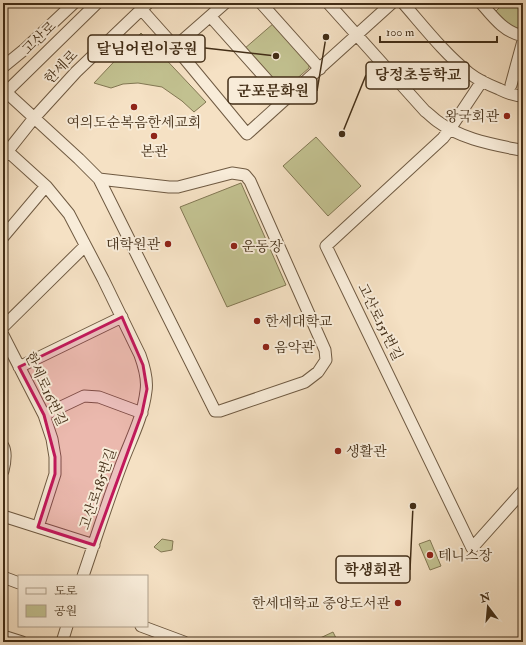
<svg xmlns="http://www.w3.org/2000/svg" width="526" height="645" font-family="'IM FELL Double Pica','Noto Serif KR',serif">
  <rect width="100%" height="100%" fill="#f5e1c4"/>
  <filter id="stains"><feTurbulence type="fractalNoise" baseFrequency=".005" numOctaves="4"/><feColorMatrix values="0 0 0 0 .2 0 0 0 0 .09 0 0 0 0 .02 0 0 0 .5 -.17"/></filter>
  <radialGradient id="worn" r=".72"><stop offset=".6" stop-color="#630" stop-opacity="0"/><stop offset="1" stop-color="#630" stop-opacity=".3"/></radialGradient>
  <path fill="#c2c190" stroke="#827753" d="M 504,3 L 523,3 L 523,33 L 520,33 L 494,13 Z
    M 274,23 L 309,63 L 309,68 L 285,89 L 279,89 L 244,49 Z
    M 141,33 L 206,102 L 194,112 L 182,101 L 162,87 L 138,83 L 123,84 L 111,88 L 94,83 Z
    M 316,137 L 361,186 L 328,216 L 283,166 Z
    M 241,183 L 286,285 L 227,307 L 180,207 Z
    M 162,539 L 173,541 L 172,550 L 161,552 L 154,547 Z
    M 430,540 L 441,566 L 430,570 L 419,544 Z
    M 333,632 L 338,642 L 320,642 L 318,639 Z"/>
  <g fill="none" stroke-linecap="round" stroke-linejoin="round">
    <g stroke="#6f5a42" stroke-width="13">
      <path id="minor" d="M 261,3 L 320,69
        M 328,3 L 425,111 C 429,114 433,118 437,121 C 461,139 491,144 520,150 L 523,150
        M 403,3 C 424,27 444,53 469,73 C 478,80 489,85 499,89 C 507,93 515,96 523,96
        M 481,3 C 493,17 504,32 523,36
        M 141,9 L 175,47 L 247,134 L 392,3
        M 210,16 L 285,100
        M 175,47 L 225,3
        M 3,67 L 25,49 L 74,3
        M 482,81 L 450,129 L 443,138 L 326,246 L 472,548 L 523,491
        M 511,85 L 523,41
        M 3,91 L 6,92 L 79,159 L 99,179 L 215,411 L 220,411 L 305,382 L 318,372 L 326,360 L 325,350 L 250,181 L 245,175 L 232,173 L 178,187 L 169,187 L 99,179
        M 3,95 L 97,3
        M 3,147 L 46,186 L 69,214 L 103,279 L 140,355 C 144,366 148,379 146,391 C 143,417 131,439 122,463 C 108,500 96,538 83,576
        M 3,157 L 34,118 L 76,72 L 148,3
        M 3,237 L 46,186
        M 3,327 L 85,246
        M 3,335 L 44,415 L 52,439 L 55,457 L 55,474 L 38,527
        M 19,367 L 122,317
        M 44,415 L 84,396 L 99,397 L 142,413
        M 3,446 C 7,453 5,463 3,471
        M 3,516 L 94,545
        M 3,577 L 19,583
        M 141,626 L 184,642
        M 3,636 L 22,642
        M 62,642 L 67,626"/>
    </g>
    <use href="#minor" stroke="#f8ecd9" stroke-width="11"/>
  </g>
  <path fill="#c2185b" fill-opacity="0.2" stroke="#c2185b" stroke-width="3" stroke-linejoin="round" d="M 122,317 L 143,365 L 147,389 L 142,413 L 94,545 L 38,527 L 55,474 L 55,457 L 44,415 L 19,367 Z"/>
  <g fill="#8f2418" stroke="#f8ecd9" stroke-width="1.5">
    <circle cx="134" cy="107" r="4"/>
    <circle cx="507" cy="116" r="4"/>
    <circle cx="154" cy="136" r="4"/>
    <circle cx="168" cy="244" r="4"/>
    <circle cx="234" cy="246" r="4"/>
    <circle cx="257" cy="321" r="4"/>
    <circle cx="266" cy="347" r="4"/>
    <circle cx="338" cy="451" r="4"/>
    <circle cx="430" cy="555" r="4"/>
    <circle cx="398" cy="603" r="4"/>
  </g>
  <g text-anchor="middle" dominant-baseline="central" stroke-width="4" stroke-linejoin="round" paint-order="stroke">
    <g font-size="14" fill="#422d16" stroke="#f8ecd9">
      <text transform="translate(39 38) rotate(-44)">고산로</text>
      <text transform="translate(61 67) rotate(-46)">한세로</text>
      <text transform="translate(380 322) rotate(64)">고산로151번길</text>
      <text transform="translate(46 389) rotate(65)">한세로16번길</text>
      <text transform="translate(98 489) rotate(-71)">고산로185번길</text>
    </g>
    <g font-size="14" fill="#422d16" stroke="#f8ecd9" text-anchor="start">
      <text x="499" y="116" text-anchor="end">왕국회관</text>
      <text x="134" y="122" text-anchor="middle">여의도순복음한세교회</text>
      <text x="154" y="151" text-anchor="middle">본관</text>
      <text x="160" y="244" text-anchor="end">대학원관</text>
      <text x="242" y="246">운동장</text>
      <text x="265" y="321">한세대학교</text>
      <text x="274" y="347">음악관</text>
      <text x="346" y="451">생활관</text>
      <text x="438" y="555">테니스장</text>
      <text x="390" y="603" text-anchor="end">한세대학교 중앙도서관</text>
    </g>
  </g>
  <path fill="none" stroke="#422d16" stroke-width="1.5" d="M276 56L205 48M342 134L366 75M326 37L317 91M413 506L410 570"/>
  <g fill="#422d16" stroke="#f8ecd9" stroke-width="1.5">
    <circle cx="276" cy="56" r="4"/>
    <circle cx="342" cy="134" r="4"/>
    <circle cx="326" cy="37" r="4"/>
    <circle cx="413" cy="506" r="4"/>
  </g>
  <g fill="#f8ecd9" stroke="#422d16" stroke-width="1.5">
    <rect x="88" y="35" width="117" height="27" rx="4"/>
    <rect x="366" y="62" width="103" height="27" rx="4"/>
    <rect x="228" y="77" width="89" height="27" rx="4"/>
    <rect x="336" y="556" width="74" height="27" rx="4"/>
  </g>
  <g font-size="15" text-anchor="middle" font-weight="bold" fill="#422d16">
    <text x="147" y="54">달님어린이공원</text>
    <text x="418" y="80">당정초등학교</text>
    <text x="273" y="96">군포문화원</text>
    <text x="373" y="575">학생회관</text>
  </g>
  <rect width="526" height="645" fill="none" stroke="#f5e1c4" stroke-width="16"/>
  <rect x="4" y="4" width="518" height="637" fill="none" stroke="#422d16" stroke-width="2"/>
  <rect x="8" y="8" width="510" height="629" fill="none" stroke="#422d16"/>
  <rect x="18" y="575" width="130" height="52" fill="#f8ecd9" stroke="#afa08b"/>
  <rect x="26" y="588" width="20" height="6" fill="#f8ecd9" stroke="#afa08b"/>
  <text x="54" y="595" font-size="12" fill="#422d16">도로</text>
  <rect x="26" y="605" width="20" height="12" fill="#c2c190" stroke="#afa08b"/>
  <text x="54" y="615" font-size="12" fill="#422d16">공원</text>
  <g transform="translate(488 607) rotate(344)" stroke="#f8ecd9" stroke-width="3" paint-order="stroke">
  <path d="M0-3L7 15L0 10L-7 15Z" fill="#422d16"/>
  <text y="-6" font-size="11" font-weight="bold" text-anchor="middle" fill="#422d16">N</text>
  </g>
  <path d="M380 36v6h117v-6" fill="none" stroke="#422d16" stroke-width="2"/>
  <text x="386" y="36" font-size="12" fill="#422d16" stroke="#f8ecd9" stroke-width="3" paint-order="stroke">100 m</text>
  <rect width="100%" height="100%" filter="url(#stains)"/>
  <rect width="100%" height="100%" fill="url(#worn)"/>
</svg>
